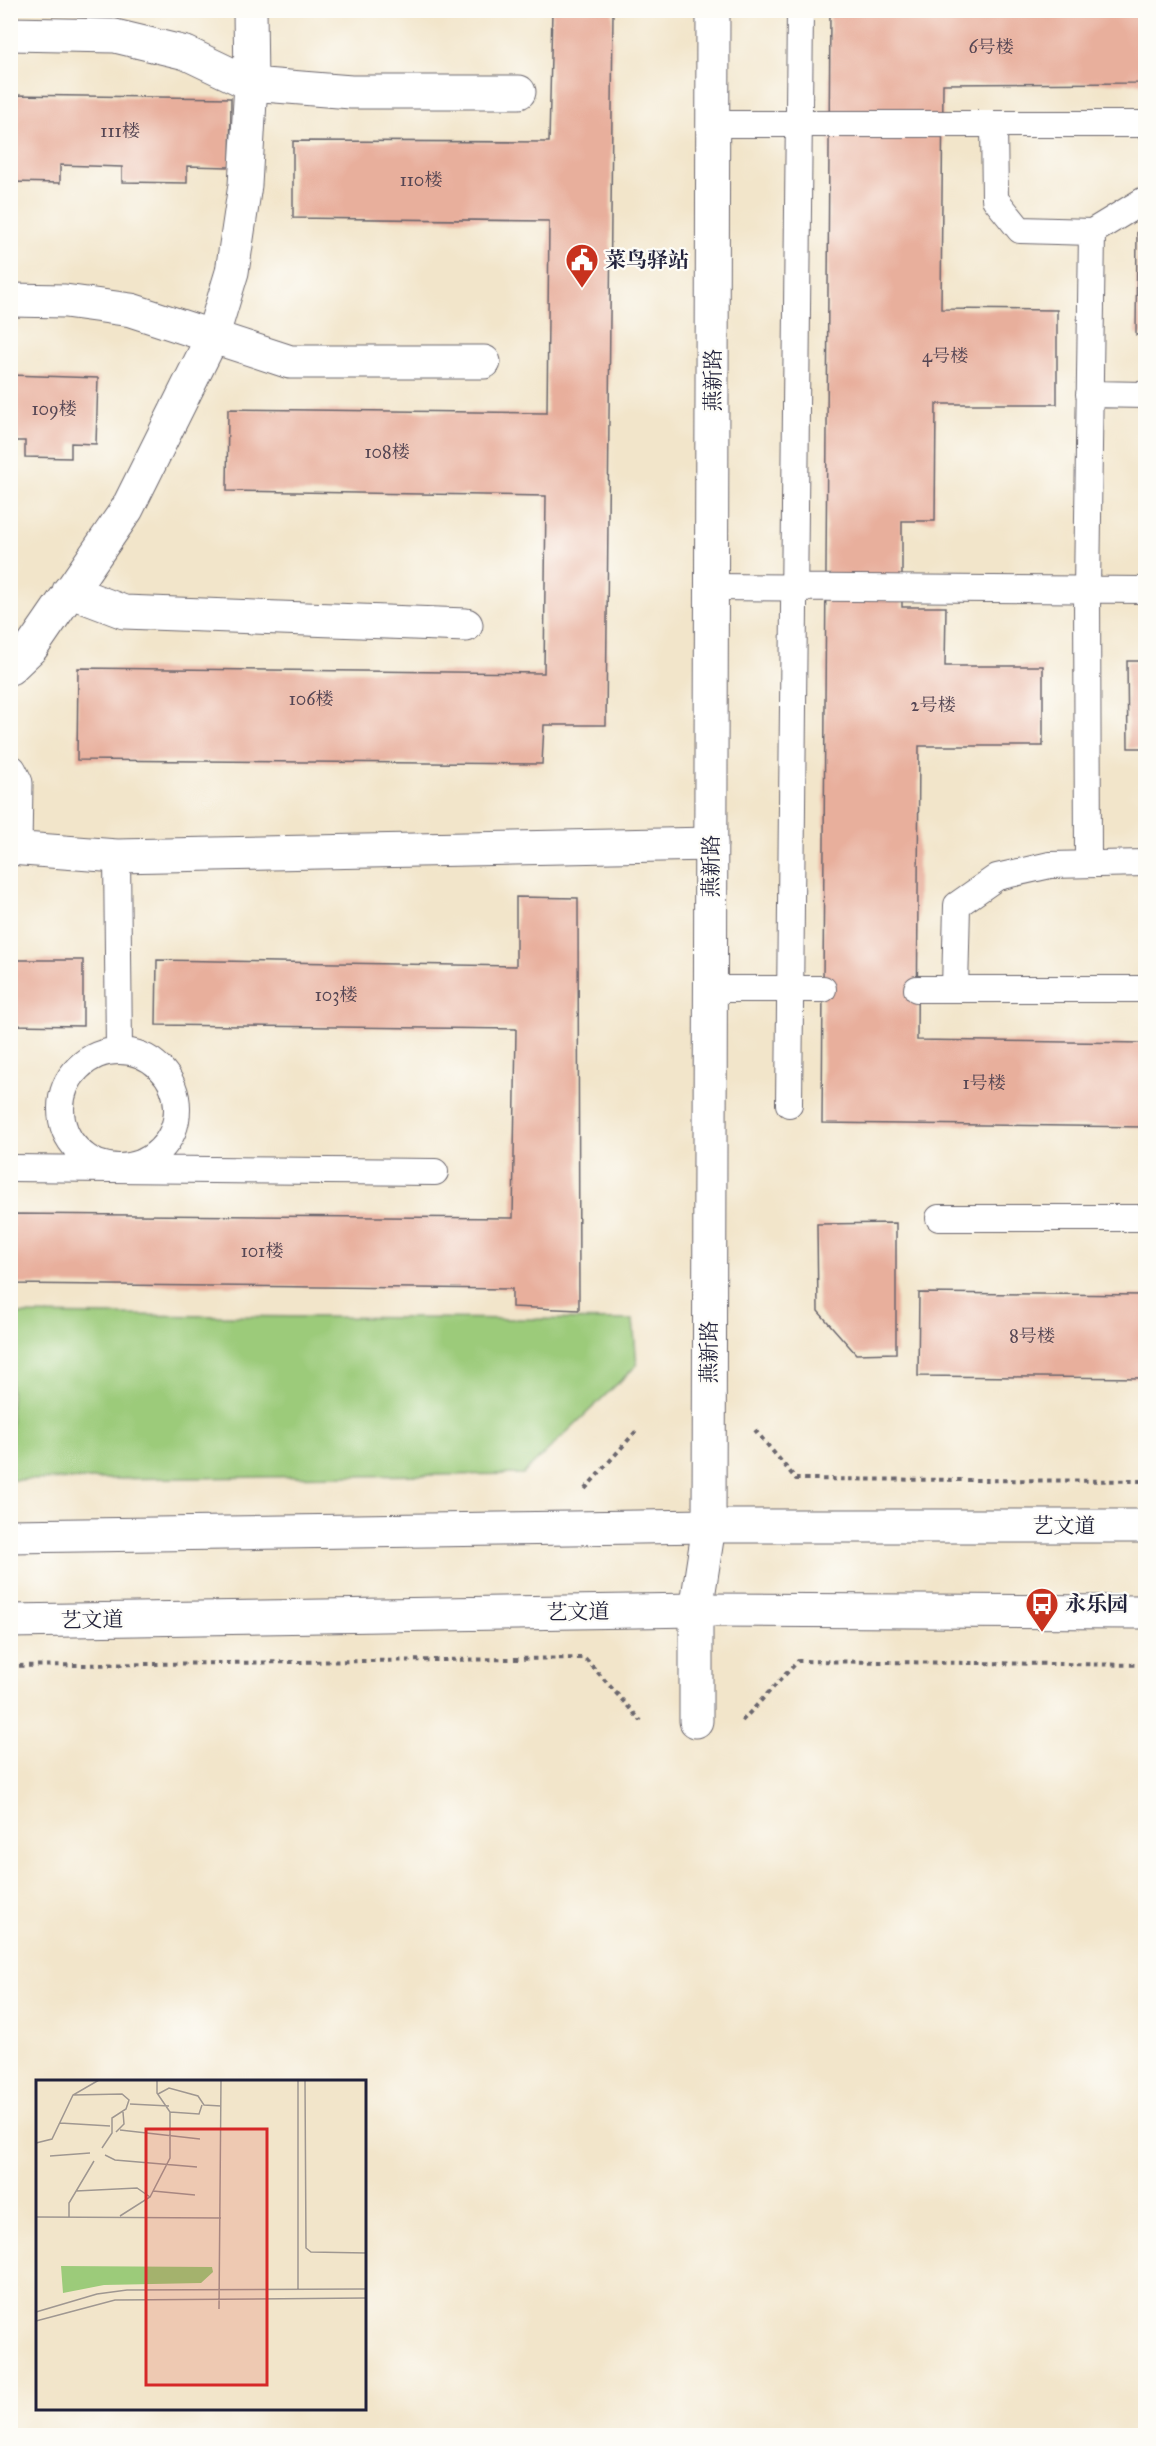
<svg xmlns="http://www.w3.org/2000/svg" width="1156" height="2446" font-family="'IM FELL Great Primer','Noto Serif SC',serif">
  <rect width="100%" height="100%" fill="#fdfcf7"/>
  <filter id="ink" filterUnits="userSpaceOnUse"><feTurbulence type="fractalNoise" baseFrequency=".0167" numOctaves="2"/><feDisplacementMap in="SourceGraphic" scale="12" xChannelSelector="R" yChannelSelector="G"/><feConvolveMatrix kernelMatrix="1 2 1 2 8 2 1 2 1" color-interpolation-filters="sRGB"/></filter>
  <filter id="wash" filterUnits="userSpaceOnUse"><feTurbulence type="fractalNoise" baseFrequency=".008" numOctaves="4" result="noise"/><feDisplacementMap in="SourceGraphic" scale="24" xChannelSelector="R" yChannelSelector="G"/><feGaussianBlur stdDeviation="1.35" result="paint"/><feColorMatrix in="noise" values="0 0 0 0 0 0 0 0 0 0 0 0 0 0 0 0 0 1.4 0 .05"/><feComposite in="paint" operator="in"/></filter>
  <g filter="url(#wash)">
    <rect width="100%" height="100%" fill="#f2e5ca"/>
    <path fill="#9ccb7a" stroke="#5f765a" stroke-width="1.5" d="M 11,1314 L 633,1320 L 637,1365 L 523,1474 L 11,1480 Z"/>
    <g id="blocks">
      <path fill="#e8af9c" d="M 552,10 L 613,10 L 606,725 L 544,725 L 542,764 L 77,760 L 78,668 L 544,673 L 546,496 L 227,491 L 228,409 L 547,413 L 549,221 L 293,218 L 293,141 L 549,142 Z
        M 830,10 L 1146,10 L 1146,83 L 943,84 L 941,309 L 1057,310 L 1057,404 L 936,404 L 935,521 L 902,521 L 902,607 L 946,607 L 945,666 L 1043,666 L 1043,746 L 919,746 L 917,1040 L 1146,1043 L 1146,1127 L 822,1123 Z
        M 10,95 L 231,98 L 230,167 L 187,166 L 187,183 L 122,182 L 122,167 L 60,165 L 60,183 L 10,182 Z
        M 1137,232 L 1146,232 L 1146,335 L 1136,335 Z
        M 10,375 L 98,378 L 96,444 L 71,443 L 71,458 L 25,457 L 25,441 L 10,441 Z
        M 1127,661 L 1146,661 L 1146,748 L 1128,748 Z
        M 516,897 L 578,898 L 579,1310 L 512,1307 L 512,1289 L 10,1284 L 10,1214 L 513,1218 L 516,1029 L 156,1025 L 157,960 L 516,966 Z
        M 10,960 L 83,960 L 83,1026 L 10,1025 Z
        M 896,1223 L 896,1353 L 856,1354 L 818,1311 L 817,1224 Z
        M 919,1293 L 1146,1295 L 1146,1378 L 918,1376 Z"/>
    </g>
  </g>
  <g filter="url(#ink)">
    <use href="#blocks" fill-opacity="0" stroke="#6b666d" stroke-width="1.5"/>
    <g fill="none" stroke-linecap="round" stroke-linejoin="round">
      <g stroke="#6b666d" stroke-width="28">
        <path id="service" d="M 713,124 L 1146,124
          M 994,124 L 995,199 L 1020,230 L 1092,232
          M 1089,394 L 1146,395
          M 713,587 L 1146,590
          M 117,856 L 119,1050
          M 1088,863 L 1087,589 L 1092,232 L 1146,199
          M 710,989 L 823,989
          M 917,989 L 1146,989
          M 955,989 L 957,905 L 997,877 L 1050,865 L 1146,863
          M61 1109a58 58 0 1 1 116 0a58 58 0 1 1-116 0Z
          M 789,1104 L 800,10
          M 10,1168 L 435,1172
          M 939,1218 L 1146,1218"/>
      </g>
      <g stroke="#6b666d" stroke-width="35">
        <path id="minor" d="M 10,34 L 115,36 L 186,53 L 251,84 L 351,92 L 519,92
          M 10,300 L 65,301 L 131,310 L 290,362 L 484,362
          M 69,591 L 124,612 L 466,625
          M 10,668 L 32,647 L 127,509 L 212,338 L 232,272 L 245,185 L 251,84 L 250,10
          M 10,771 L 16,783 L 15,848
          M 10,848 L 117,856 L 711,844"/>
      </g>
      <g stroke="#6b666d" stroke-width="35">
        <path id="tertiary" d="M 696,1721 L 696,1610 L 709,1526 L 713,10"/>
      </g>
      <g stroke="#6b666d" stroke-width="35">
        <path id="secondary" d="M 10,1536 L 709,1526 L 1146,1526
          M 10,1621 L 696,1610 L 1146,1612"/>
      </g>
      <path stroke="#6b666d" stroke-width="4" stroke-dasharray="4.5 4.5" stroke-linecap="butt" d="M 755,1430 L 796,1479 L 1146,1481
        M 585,1489 L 638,1429
        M 10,1666 L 585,1658 L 641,1721
        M 742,1721 L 798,1661 L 1146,1665"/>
      <use href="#service" stroke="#fff" stroke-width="26"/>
      <use href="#minor" stroke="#fff" stroke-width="33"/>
      <use href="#tertiary" stroke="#fff" stroke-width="33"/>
      <use href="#secondary" stroke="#fff" stroke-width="33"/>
    </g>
  </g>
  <defs>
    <g id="civic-pin" transform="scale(1.725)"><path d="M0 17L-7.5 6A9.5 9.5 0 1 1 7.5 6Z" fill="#c8321e" stroke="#fdfcf7"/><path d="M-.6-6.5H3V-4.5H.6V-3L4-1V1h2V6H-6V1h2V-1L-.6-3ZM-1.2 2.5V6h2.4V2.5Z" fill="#fff"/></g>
    <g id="bus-pin" transform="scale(1.725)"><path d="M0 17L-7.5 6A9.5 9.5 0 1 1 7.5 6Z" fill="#c8321e" stroke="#fdfcf7"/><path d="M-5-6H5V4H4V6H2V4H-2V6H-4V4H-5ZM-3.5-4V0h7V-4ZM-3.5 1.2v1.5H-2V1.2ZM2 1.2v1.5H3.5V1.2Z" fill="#fff"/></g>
  </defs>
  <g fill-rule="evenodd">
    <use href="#civic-pin" x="582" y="260"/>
    <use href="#bus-pin" x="1042" y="1604"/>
  </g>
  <g text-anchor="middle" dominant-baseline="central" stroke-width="4.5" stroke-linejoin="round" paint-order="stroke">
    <g font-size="18" fill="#544553">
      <text x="991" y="47">6号楼</text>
      <text x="120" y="131">111楼</text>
      <text x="421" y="180">110楼</text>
      <text x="945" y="356">4号楼</text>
      <text x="54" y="409">109楼</text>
      <text x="387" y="452">108楼</text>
      <text x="311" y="699">106楼</text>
      <text x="933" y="705">2号楼</text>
      <text x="336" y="995">103楼</text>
      <text x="984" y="1083">1号楼</text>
      <text x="262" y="1251">101楼</text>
      <text x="1032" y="1336">8号楼</text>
    </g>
    <g font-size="21" font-weight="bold" fill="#22223b" stroke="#fdfcf7" text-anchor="start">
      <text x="605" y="260">菜鸟驿站</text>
      <text x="1065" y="1604">永乐园</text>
    </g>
    <g font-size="21" fill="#22223b" stroke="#fdfcf7">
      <text transform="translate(713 380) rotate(-90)">燕新路</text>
      <text transform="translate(711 866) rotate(-90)">燕新路</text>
      <text transform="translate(709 1352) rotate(-90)">燕新路</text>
      <text x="1064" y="1526">艺文道</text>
      <text transform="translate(578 1612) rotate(-1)">艺文道</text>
      <text transform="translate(92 1620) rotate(-1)">艺文道</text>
    </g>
  </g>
  <g transform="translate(36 2080)">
    <rect width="330" height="330" fill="#f2e5ca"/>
    <path d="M 25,186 L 176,187 L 177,192 L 165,203 L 68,205 L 27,213 Z" fill="#9ccb7a"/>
    <path fill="none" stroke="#9f9791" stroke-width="1.5" d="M 251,0 L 304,0M 262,1 L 262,209M 269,1 L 270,168 L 275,172 L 330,173M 122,14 L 133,8 L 162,16 L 168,25 L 185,26M 37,15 L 86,14 L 93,20 L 90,29 L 76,38 L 76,53 L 66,68M 94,24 L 133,26M 134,32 L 163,34 L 166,25M 24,43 L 74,46M 84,50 L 164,59M 80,52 L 88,44 L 87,32M 0,63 L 16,59 L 37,15 L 63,0M 69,75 L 79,80 L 161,87M 14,76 L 54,73M 40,111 L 101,108 L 114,117M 117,111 L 159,115M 84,136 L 114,117 L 134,78 L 134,32 L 121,13 L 121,0M 0,137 L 185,138M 33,137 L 33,123 L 58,81M 183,229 L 185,0M 0,232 L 61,214 L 91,210 L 330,209M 0,241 L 79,220 L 330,218"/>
    <path fill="#d62828" fill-opacity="0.15" stroke="#d62828" stroke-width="3" d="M 110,49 L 231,49 L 231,305 L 110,305 Z"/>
    <rect width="330" height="330" fill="none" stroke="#22223b" stroke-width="3"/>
  </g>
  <rect width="1156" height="2446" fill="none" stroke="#fdfcf7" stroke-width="36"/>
</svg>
